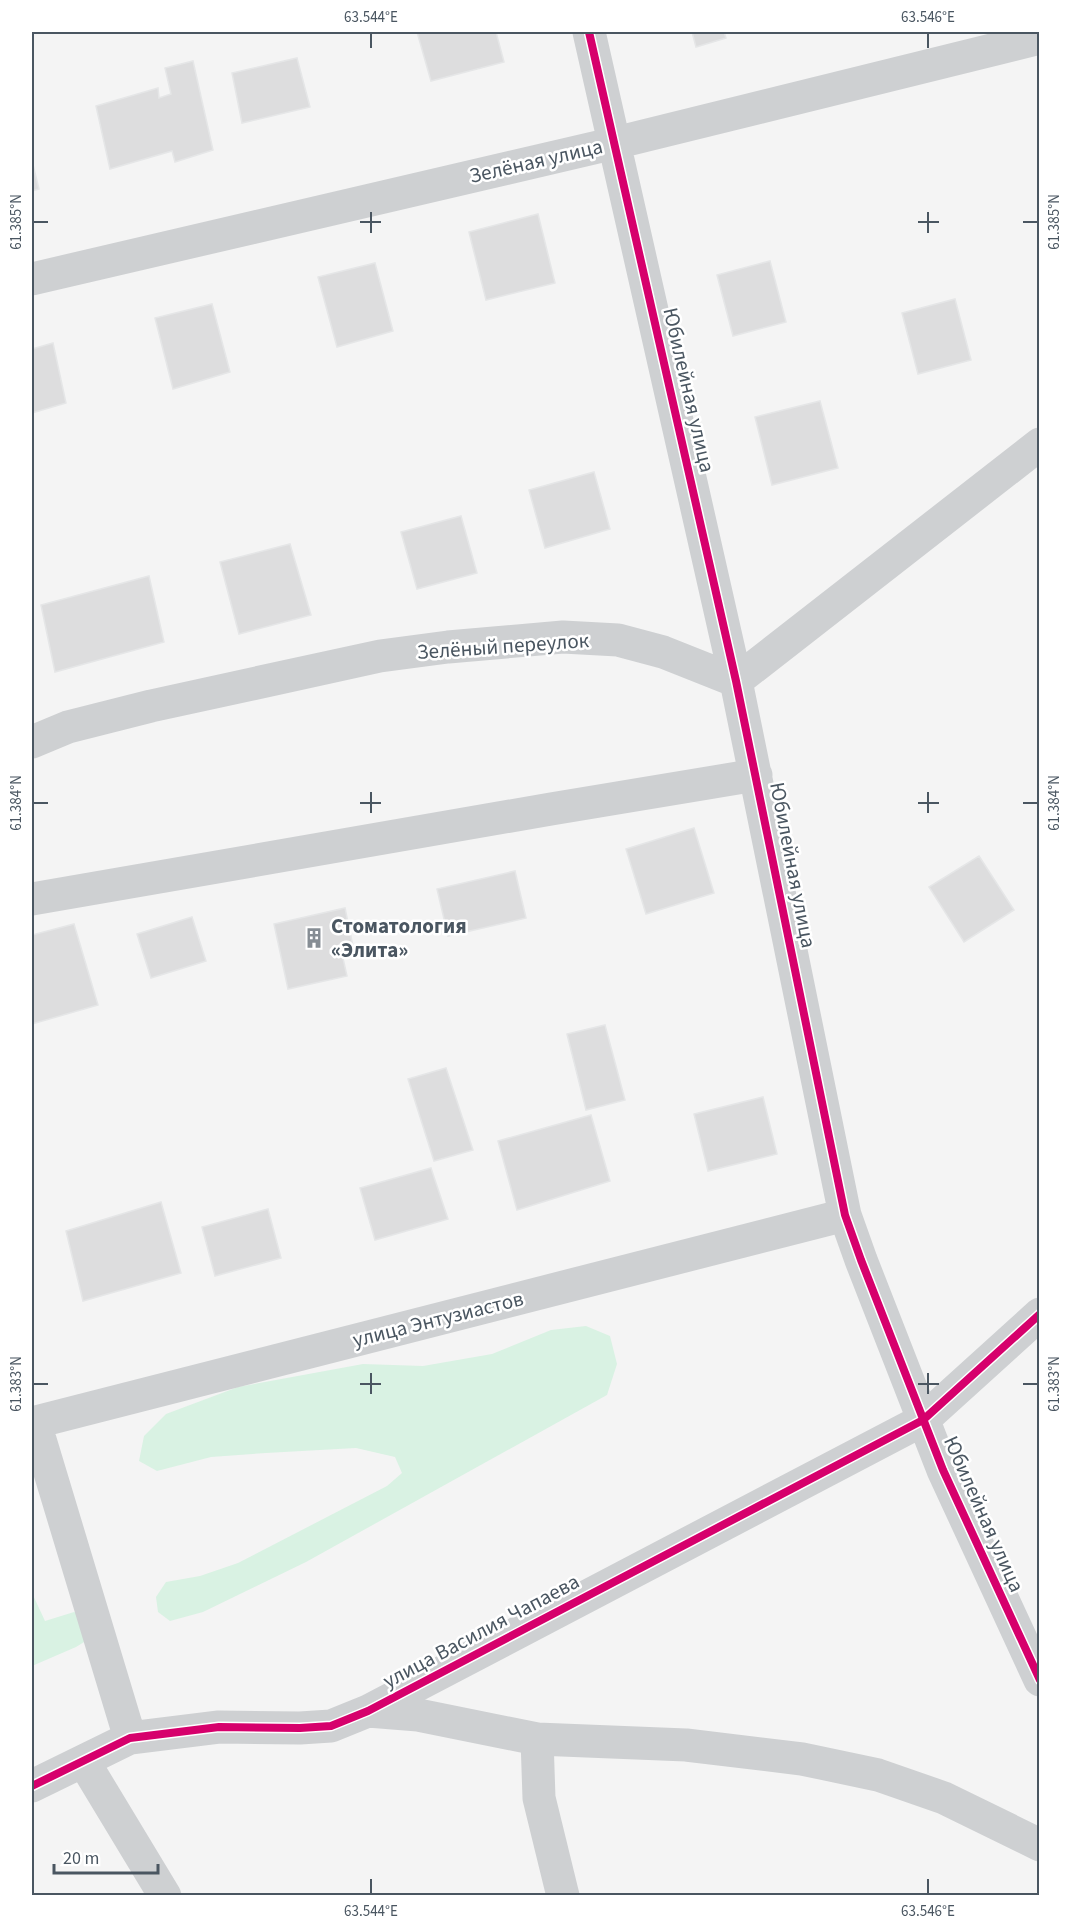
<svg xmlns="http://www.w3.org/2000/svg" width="1071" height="1927" font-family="'Source Sans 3',sans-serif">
  <rect width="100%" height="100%" fill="#f4f4f4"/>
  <path fill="#d9f2e3" d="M 586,1326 L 610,1336 L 617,1364 L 607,1395 L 306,1562 L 203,1612 L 170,1621 L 158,1612 L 156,1597 L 166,1582 L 200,1576 L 238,1563 L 387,1486 L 402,1473 L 395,1457 L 356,1448 L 266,1453 L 211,1457 L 157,1471 L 139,1461 L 144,1436 L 166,1414 L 238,1387 L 363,1364 L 423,1366 L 492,1354 L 551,1330 Z
    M 32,1593 L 45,1621 L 74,1612 L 91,1618 L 89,1639 L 76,1647 L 32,1666 Z"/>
  <path fill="#ddddde" stroke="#e5e6e7" stroke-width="1.5" d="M 417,32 L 496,32 L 504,62 L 431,81 Z
    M 692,32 L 724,32 L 726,38 L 696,47 Z
    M 297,58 L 310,107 L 242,123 L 232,73 Z
    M 193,61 L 213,150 L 175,162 L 172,151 L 110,169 L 96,106 L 158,88 L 159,98 L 171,94 L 165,68 Z
    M 32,161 L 39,189 L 32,191 Z
    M 538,214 L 555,283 L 486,300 L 469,232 Z
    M 770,261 L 786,322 L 733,336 L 717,275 Z
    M 375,263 L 393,331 L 337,347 L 318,277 Z
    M 955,299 L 971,360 L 918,374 L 902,313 Z
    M 212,304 L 230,372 L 173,389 L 155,318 Z
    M 53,343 L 66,403 L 32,413 L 32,349 Z
    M 820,401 L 838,468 L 772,485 L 755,417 Z
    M 594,472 L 610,529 L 545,548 L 529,490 Z
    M 461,516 L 477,573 L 417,589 L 401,532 Z
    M 290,544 L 311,615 L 239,634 L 220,562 Z
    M 149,576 L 164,642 L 55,672 L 41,605 Z
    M 694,828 L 714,893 L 646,914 L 626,849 Z
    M 979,856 L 1014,910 L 964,942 L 929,887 Z
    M 515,871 L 526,918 L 448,936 L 437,889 Z
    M 345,908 L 354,951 L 342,954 L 347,976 L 288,989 L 274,924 Z
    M 192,917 L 206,961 L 151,978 L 137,934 Z
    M 74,924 L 98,1005 L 32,1024 L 32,935 Z
    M 605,1025 L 625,1100 L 586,1110 L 567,1034 Z
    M 446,1068 L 473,1150 L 434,1161 L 408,1079 Z
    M 763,1097 L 777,1154 L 708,1171 L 694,1114 Z
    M 591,1115 L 610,1181 L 517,1210 L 498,1141 Z
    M 431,1168 L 448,1219 L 375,1240 L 360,1188 Z
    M 161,1202 L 181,1273 L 83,1301 L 66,1231 Z
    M 268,1209 L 281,1258 L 215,1276 L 202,1227 Z"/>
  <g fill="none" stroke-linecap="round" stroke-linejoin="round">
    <path stroke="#ced0d2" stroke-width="33" d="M 589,32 L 736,681 L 845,1215 L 861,1260 L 943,1470 L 1040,1680
      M 32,279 L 615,143 L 1040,38
      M 32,742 L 68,727 L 151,706 L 380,656 L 448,647 L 563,637 L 618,640 L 663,652 L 736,681 L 1040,444
      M 32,899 L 551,809 L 756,775
      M 32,1423 L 845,1215
      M 35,1423 L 130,1738
      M 368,1711 L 418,1715 L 537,1739 L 686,1745 L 802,1759 L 878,1775 L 944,1798 L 1040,1845
      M 537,1739 L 539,1798 L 563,1896
      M 84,1762 L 165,1896
      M 32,1786 L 130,1738 L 219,1727 L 300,1728 L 331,1726 L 368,1711 L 923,1420 L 1040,1314"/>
    <g stroke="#fff" stroke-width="11">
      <path id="cycleway" d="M 589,32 L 736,681 L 845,1215 L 861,1260 L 943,1470 L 1040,1680
        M 32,1786 L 130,1738 L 219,1727 L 300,1728 L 331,1726 L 368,1711 L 923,1420 L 1040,1314"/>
    </g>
    <use href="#cycleway" stroke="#d6006c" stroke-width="8"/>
  </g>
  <path fill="none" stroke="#4a5661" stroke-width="2" d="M 371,33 L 371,48M 928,33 L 928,48M 371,212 L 371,233M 928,212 L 928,233M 33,222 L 48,222M 360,222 L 381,222M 918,222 L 939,222M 1023,222 L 1038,222M 371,792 L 371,813M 928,792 L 928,813M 33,803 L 48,803M 360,803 L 381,803M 918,803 L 939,803M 1023,803 L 1038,803M 371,1373 L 371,1394M 928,1373 L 928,1394M 33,1384 L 48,1384M 360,1384 L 381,1384M 918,1384 L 939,1384M 1023,1384 L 1038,1384M 371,1879 L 371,1894M 928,1879 L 928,1894"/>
  <defs>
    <g id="building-bare" transform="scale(1.62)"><path d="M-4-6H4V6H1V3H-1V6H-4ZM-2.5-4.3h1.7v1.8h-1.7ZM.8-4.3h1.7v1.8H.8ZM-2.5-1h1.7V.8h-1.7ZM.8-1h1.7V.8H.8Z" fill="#868d94" stroke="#fff" stroke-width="2.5" paint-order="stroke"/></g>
  </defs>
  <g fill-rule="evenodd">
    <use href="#building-bare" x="314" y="938"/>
  </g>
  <g text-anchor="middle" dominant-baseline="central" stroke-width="5" stroke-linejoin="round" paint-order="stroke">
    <g font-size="21" fill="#4a5661" stroke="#fff">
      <text transform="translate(536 161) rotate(-13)">Зелёная улица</text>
      <text transform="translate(689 390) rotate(77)">Юбилейная улица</text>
      <text transform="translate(503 646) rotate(-4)">Зелёный переулок</text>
      <text transform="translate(793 865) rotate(79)">Юбилейная улица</text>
      <text transform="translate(438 1319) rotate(-14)">улица Энтузиастов</text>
      <text transform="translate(984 1514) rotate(66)">Юбилейная улица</text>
      <text transform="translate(481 1631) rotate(-28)">улица Василия Чапаева</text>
    </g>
    <g font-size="21" font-weight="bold" fill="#4a5661" stroke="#fff" text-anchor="start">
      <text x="331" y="926">Стоматология<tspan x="331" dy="24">«Элита»</tspan></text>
    </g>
  </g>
  <rect width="1071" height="1927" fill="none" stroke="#ffffff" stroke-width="66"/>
  <path d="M54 1864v9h104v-9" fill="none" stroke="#4a5661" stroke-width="3"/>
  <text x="63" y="1864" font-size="18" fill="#4a5661" stroke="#ffffff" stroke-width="4.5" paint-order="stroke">20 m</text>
  <rect x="33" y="33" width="1005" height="1861" fill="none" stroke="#4a5661" stroke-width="2"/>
  <g font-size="15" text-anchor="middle" fill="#4a5661">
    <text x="371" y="22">63.544°E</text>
    <text x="928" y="22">63.546°E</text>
    <text transform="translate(16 222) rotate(-90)" y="5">61.385°N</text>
    <text transform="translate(1054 222) rotate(-90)" y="5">61.385°N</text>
    <text transform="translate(16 803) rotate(-90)" y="5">61.384°N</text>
    <text transform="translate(1054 803) rotate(-90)" y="5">61.384°N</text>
    <text transform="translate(16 1384) rotate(-90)" y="5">61.383°N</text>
    <text transform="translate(1054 1384) rotate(-90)" y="5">61.383°N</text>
    <text x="371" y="1916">63.544°E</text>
    <text x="928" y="1916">63.546°E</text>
  </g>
</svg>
